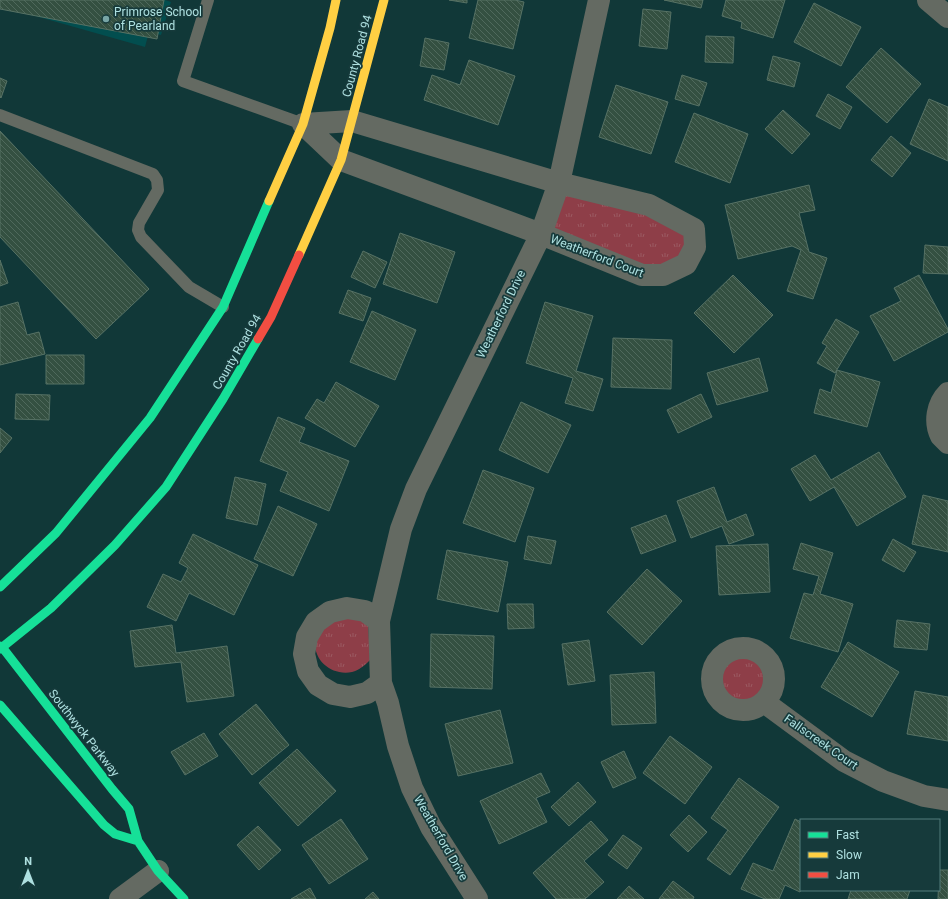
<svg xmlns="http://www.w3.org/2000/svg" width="948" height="899" font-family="Roboto,sans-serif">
  <defs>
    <pattern id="grass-tufts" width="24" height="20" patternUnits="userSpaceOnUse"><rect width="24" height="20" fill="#8e3e48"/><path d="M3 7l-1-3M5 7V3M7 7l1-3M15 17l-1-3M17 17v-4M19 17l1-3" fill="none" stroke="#9b5a62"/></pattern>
    <pattern id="building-back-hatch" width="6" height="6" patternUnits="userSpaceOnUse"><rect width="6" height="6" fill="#345041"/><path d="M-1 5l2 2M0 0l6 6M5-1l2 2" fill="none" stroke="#4f695c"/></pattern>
  </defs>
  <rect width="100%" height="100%" fill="#113838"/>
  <path fill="#024e4f" d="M 0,0 L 165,0 L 171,2 L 161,35 L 149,32 L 145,47 L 0,6 Z"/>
  <path fill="url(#grass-tufts)" d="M 569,178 L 697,219 L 684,259 L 648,273 L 548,228 Z
    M 330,615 L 368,621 L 370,660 C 364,666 359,670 352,672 C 332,676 313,661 315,640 C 316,637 315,631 317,628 C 320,623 326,619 330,615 Z
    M714 676a31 31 0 1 1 62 0a31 31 0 1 1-62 0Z"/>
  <path fill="url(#building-back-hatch)" stroke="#577265" d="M 0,0 L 164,0 L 157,39 L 0,9 Z
    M 449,0 L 467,0 L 467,3 Z
    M 478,0 L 515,0 L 524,2 L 513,49 L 469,38 Z
    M 664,0 L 703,0 L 701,8 Z
    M 726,0 L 785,0 L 773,38 L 741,28 L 742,22 L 722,16 Z
    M 814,3 L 861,27 L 841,66 L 794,42 Z
    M 643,9 L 671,12 L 667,49 L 639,46 Z
    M 706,36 L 734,37 L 733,63 L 705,62 Z
    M 425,38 L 449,43 L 444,70 L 420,66 Z
    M 881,48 L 921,84 L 887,123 L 846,87 Z
    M 773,56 L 800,63 L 794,87 L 767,80 Z
    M 469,60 L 515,76 L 498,125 L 424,100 L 432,75 L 460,85 Z
    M 682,75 L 707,83 L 699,106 L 675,99 Z
    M 0,78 L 7,81 L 1,98 L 0,97 Z
    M 616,85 L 668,102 L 651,154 L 599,137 Z
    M 828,94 L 852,107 L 840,129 L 816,116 Z
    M 929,99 L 948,107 L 948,161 L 910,144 Z
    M 783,110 L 810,134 L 792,154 L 765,129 Z
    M 694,113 L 748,134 L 730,183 L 675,162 Z
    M 0,131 L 149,289 L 96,339 L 0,237 Z
    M 891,136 L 911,153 L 892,177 L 871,160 Z
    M 809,185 L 815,210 L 799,213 L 809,252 L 827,258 L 813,299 L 787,291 L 801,250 L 792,246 L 738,259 L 725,205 Z
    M 400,233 L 455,252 L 437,303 L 383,284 Z
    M 925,245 L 948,247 L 948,274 L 923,273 Z
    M 363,251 L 387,262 L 375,288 L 351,277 Z
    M 0,260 L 8,283 L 0,286 Z
    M 733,275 L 773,315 L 734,353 L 694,313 Z
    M 919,275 L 948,329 L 948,332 L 894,361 L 870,316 L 901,301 L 894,288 Z
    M 348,290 L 371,298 L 363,321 L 339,313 Z
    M 18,302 L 27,335 L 39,332 L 45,354 L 0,365 L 0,307 Z
    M 545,302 L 593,316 L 576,371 L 603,379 L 593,411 L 565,403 L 573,378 L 526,363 Z
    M 372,311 L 416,330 L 395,380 L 350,362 Z
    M 836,319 L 859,332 L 835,373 L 817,363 L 827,346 L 822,343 Z
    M 613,338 L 672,340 L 671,389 L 611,387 Z
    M 46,355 L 84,355 L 84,384 L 46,384 Z
    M 759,358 L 768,391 L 717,405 L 707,373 Z
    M 837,370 L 880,382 L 867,427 L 814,413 L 820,389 L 831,393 Z
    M 336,382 L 379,406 L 355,447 L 305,418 L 317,399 L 324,403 Z
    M 16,394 L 50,395 L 49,420 L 15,419 Z
    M 701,394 L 712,417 L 678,433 L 667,410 Z
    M 521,402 L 571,425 L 548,473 L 499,450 Z
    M 278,417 L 305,428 L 299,442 L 349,461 L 329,511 L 280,491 L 288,472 L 260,461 Z
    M 0,428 L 12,438 L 0,453 Z
    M 879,452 L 906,497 L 857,526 L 834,487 L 810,501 L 791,469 L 815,455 L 831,480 Z
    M 483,470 L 534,488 L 515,542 L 463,523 Z
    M 235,477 L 266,484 L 257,525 L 226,518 Z
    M 714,487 L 727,522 L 746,514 L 754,535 L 729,544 L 722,526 L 691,538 L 677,501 Z
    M 923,495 L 948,501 L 948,552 L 912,544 Z
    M 278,506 L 317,524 L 293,576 L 254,559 Z
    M 666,515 L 676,541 L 641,554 L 631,528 Z
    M 193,534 L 258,565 L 234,615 L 189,593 L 176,621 L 147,607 L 163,574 L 181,582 L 188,568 L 179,563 Z
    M 528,536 L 556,541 L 551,564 L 524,559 Z
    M 893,539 L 916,552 L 904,572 L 882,560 Z
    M 801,543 L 833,553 L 820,594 L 853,604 L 838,652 L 790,638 L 804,593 L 813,595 L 819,576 L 793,569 Z
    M 768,544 L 770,592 L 719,595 L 716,546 Z
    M 447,550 L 508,562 L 498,612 L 437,599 Z
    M 647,569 L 682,601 L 642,645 L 607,612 Z
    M 507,604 L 533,604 L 534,628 L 508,629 Z
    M 897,620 L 930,624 L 927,650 L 894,647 Z
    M 172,625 L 176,653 L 227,646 L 234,696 L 187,702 L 181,662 L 135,667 L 130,631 Z
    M 431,634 L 494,636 L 492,689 L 430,687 Z
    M 589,640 L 595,681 L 568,685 L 562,644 Z
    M 848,642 L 899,672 L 872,717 L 821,687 Z
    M 654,672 L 656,723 L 612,725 L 610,675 Z
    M 915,691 L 948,697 L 948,741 L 907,734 Z
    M 256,704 L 289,745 L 252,775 L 219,734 Z
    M 500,710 L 513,763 L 458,776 L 445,724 Z
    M 204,733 L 218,756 L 185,775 L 171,752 Z
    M 670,736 L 712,767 L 685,804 L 643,773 Z
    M 297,749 L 336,791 L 298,826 L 259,783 Z
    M 624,751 L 636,778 L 613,788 L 601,762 Z
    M 541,773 L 550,792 L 536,798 L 547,822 L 499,844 L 480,801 Z
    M 739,778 L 779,807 L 730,875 L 707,859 L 728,830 L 711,818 Z
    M 578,782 L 596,802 L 569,826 L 551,807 Z
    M 689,815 L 707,832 L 688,852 L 670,835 Z
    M 341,819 L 368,859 L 329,884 L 302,845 Z
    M 795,819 L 801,822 L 801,890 L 800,892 L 785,885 L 779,899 L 765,899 L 741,889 L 753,863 L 773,871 Z
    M 591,821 L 608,840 L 584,861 L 604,882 L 585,899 L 556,899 L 533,873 Z
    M 258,826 L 281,850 L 259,870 L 237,845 Z
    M 623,835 L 642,848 L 627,869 L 608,855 Z
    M 939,870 L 948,870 L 948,899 L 938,899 Z
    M 673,881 L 694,897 L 693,899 L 659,899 Z
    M 629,886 L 644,899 L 617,899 Z
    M 310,888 L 316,899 L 291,899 Z
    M 851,890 L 910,890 L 907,899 L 848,899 Z
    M 373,892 L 379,899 L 365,899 Z"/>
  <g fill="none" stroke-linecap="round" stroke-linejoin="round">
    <path stroke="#646a62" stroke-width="12" d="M 208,0 L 183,81 L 303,124
      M 0,115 L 153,174 L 157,180 L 158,190 L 139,223 L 138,230 L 141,237 L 189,287 L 223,307"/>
    <path stroke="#646a62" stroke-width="22" d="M 928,0 L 948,17
      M 352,121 L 559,183 L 649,205 L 694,229 L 695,247 L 686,264 L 663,275 L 642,275 L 541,234 L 341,160 L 303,124 Z
      M 948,393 C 937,404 934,422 941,436 C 943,438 946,441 948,443
      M 379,621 L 365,611 L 347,608 L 330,612 L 316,622 L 307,637 L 304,654 L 308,671 L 318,685 L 333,694 L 350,697 L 367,693 L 381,683
      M712 679a31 31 0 1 1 62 0a31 31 0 1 1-62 0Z
      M 764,702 L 844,761 L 883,781 L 924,796 L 948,800
      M 120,899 L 158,871
      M 477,899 L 431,827 L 412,788 L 398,746 L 388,703 L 381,683 L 379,621 L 401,529 L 416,489 L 541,234 L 559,183 L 599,0"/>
    <path stroke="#16e098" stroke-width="9" d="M 0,587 L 56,533 L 150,418 L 223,307 L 269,201
      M 0,646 L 2,647 L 112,789 L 129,809 L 138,841 L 158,871 L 184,899
      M 0,649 L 51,608 L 115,545 L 166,487 L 223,399 L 258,339
      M 0,705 L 104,825 L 115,834 L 138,841"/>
    <path stroke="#ffcf43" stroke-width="9" d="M 269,201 L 303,124 L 330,28 L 336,0
      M 299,255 L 341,160 L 384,0"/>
    <path stroke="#f24e42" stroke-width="9" d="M 258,339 L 271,317 L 299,255"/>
  </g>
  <circle fill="#77a5a5" stroke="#163a3b" stroke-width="1.5" cx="106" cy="19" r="4"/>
  <g text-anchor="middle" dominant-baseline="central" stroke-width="3.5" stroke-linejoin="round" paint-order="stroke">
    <g font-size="12" fill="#aee0e0" stroke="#163a3b" text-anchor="start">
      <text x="114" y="12">Primrose School<tspan x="114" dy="14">of Pearland</tspan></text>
    </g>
    <g font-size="12" fill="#aee0e0" stroke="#163a3b">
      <text transform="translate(357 56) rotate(-75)">County Road 94</text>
      <text transform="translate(597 256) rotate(21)">Weatherford Court</text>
      <text transform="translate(501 314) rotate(-64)">Weatherford Drive</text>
      <text transform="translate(237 352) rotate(-60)">County Road 94</text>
      <text transform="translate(84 733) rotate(52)">Southwyck Parkway</text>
      <text transform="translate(821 742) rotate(35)">Fallscreek Court</text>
      <text transform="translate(441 838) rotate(60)">Weatherford Drive</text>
    </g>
  </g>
  <rect x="800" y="819" width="140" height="72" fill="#163a3b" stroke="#537c7d"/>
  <rect x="808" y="832" width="20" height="6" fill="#16e098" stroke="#537c7d"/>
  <text x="836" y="839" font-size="12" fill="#aee0e0">Fast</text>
  <rect x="808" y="852" width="20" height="6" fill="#ffcf43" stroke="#537c7d"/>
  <text x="836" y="859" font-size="12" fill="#aee0e0">Slow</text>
  <rect x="808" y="872" width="20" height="6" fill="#f24e42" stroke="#537c7d"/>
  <text x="836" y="879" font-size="12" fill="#aee0e0">Jam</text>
  <g transform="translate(28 871)" stroke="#163a3b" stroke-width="3" paint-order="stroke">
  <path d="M0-3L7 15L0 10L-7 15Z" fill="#aee0e0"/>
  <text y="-6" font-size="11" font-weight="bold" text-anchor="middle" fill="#aee0e0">N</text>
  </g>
</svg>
